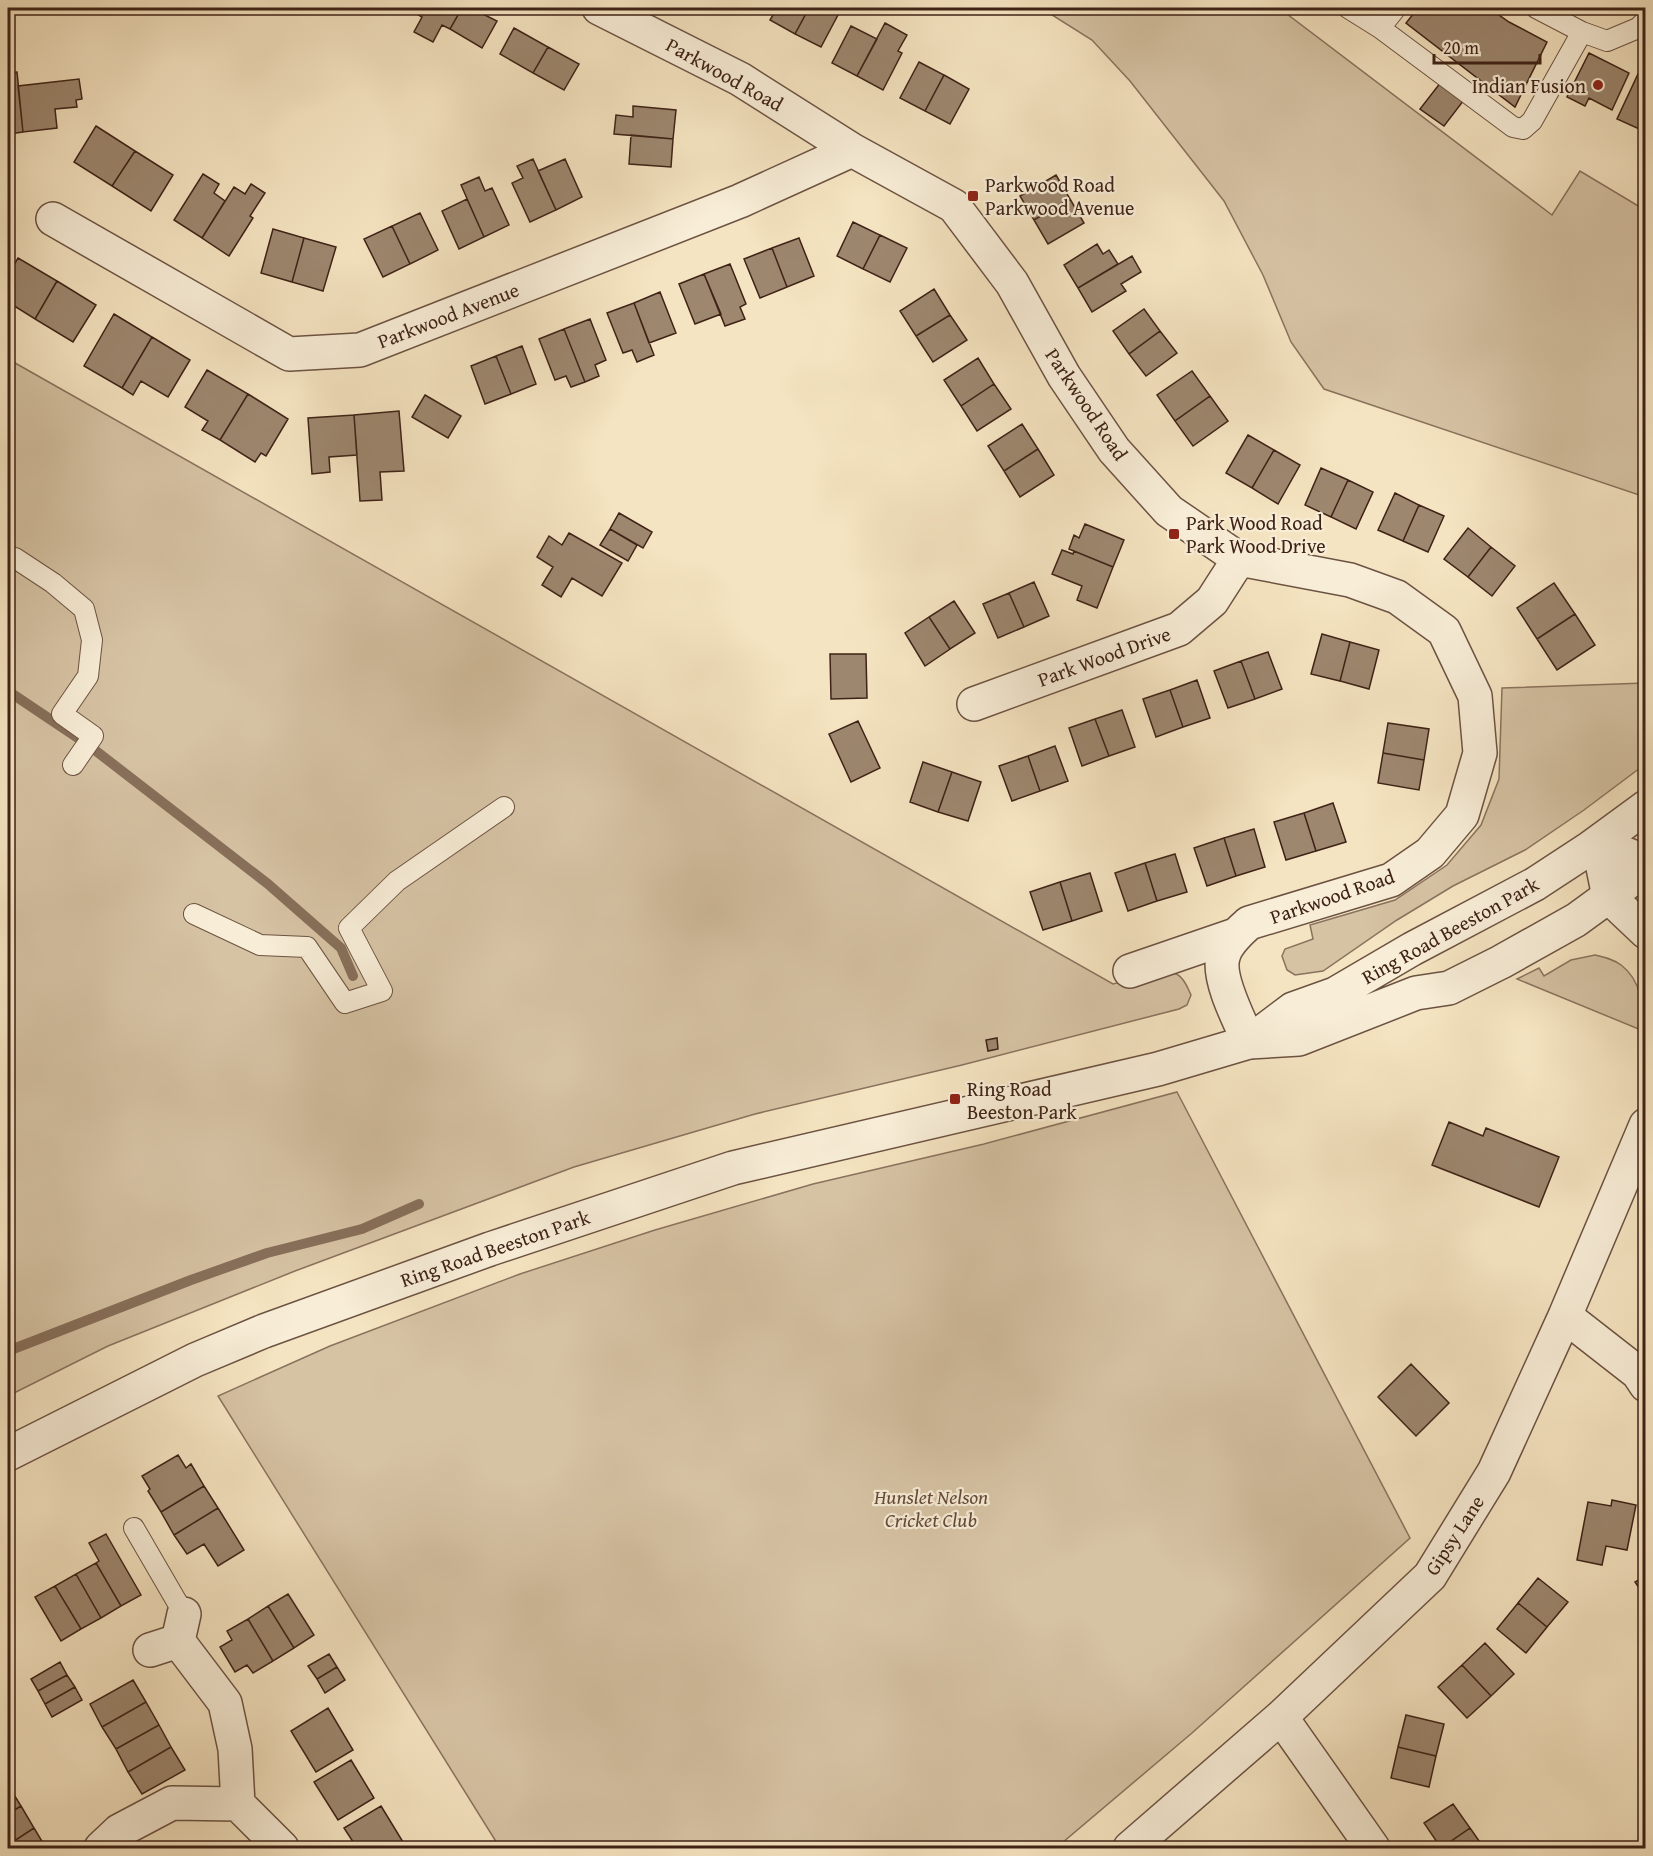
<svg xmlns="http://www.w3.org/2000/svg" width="1653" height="1856" font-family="'Gentium Book Plus',serif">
  <rect width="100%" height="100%" fill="#f5e4c1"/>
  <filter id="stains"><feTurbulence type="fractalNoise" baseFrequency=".00333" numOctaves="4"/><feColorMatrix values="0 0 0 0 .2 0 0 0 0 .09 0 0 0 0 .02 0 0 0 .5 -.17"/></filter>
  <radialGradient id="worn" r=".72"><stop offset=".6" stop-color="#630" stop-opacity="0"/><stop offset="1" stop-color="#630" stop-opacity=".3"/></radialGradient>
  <path fill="#d6c3a4" stroke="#8a725e" stroke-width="1.5" d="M 1041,8 L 1279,8 L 1552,215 L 1580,171 L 1645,210 L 1645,497 L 1324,389 L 1291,342 L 1263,275 L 1224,201 L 1130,81 L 1092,40 Z
    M 8,359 L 1113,984 C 1131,979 1160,963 1178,975 C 1185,979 1188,989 1191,995 L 1187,1005 L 1179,1009 L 962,1065 L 755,1114 L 574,1167 L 295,1271 L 108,1346 L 8,1396 Z
    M 1645,683 L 1645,763 L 1640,768 L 1584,810 L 1525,850 L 1453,886 L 1397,920 L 1323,971 L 1295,975 L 1287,970 L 1282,956 L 1285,949 L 1313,939 L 1310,925 L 1395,900 L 1447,865 L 1481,825 L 1499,779 L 1502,688 Z
    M 1595,955 C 1604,957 1613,959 1621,965 C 1640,979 1646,1008 1641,1030 L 1517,979 L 1539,968 L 1544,976 L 1571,960 Z
    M 1177,1092 L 1410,1538 L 1192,1733 L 1056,1848 L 500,1848 L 218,1396 L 330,1346 L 520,1274 L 655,1230 L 813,1184 L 984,1144 Z"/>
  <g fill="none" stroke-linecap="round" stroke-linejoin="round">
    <path stroke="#876f5a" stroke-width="10" d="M 8,691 L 87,744 L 268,884 L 341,948 L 353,976
      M 8,1351 L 191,1280 L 267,1253 L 362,1229 L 419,1204"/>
  </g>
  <path fill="#9d876f" stroke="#3e2217" stroke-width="1.5" d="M 381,8 L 398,8 L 394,14 Z
    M 418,8 L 462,8 L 450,29 L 442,25 L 433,42 L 414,32 L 422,17 L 415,13 Z
    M 462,8 L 471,8 L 497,21 L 482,48 L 450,29 Z
    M 777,8 L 809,8 L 795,34 L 770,20 Z
    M 809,8 L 829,8 L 839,13 L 821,47 L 795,34 Z
    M 1418,8 L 1489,8 L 1509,22 L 1547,42 L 1515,107 L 1406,23 Z
    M 885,23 L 907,35 L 898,51 L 902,53 L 883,90 L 857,76 Z
    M 851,26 L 877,39 L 857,76 L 832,63 Z
    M 514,28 L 548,47 L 533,73 L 500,54 Z
    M 548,47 L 579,64 L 564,90 L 533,73 Z
    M 1589,53 L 1629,73 L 1612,110 L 1589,98 L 1585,106 L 1567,97 Z
    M 919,62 L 944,75 L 925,111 L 900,98 Z
    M 17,72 L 23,132 L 8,134 L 8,73 Z
    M 1638,74 L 1646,77 L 1646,132 L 1617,119 Z
    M 944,75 L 969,89 L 950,124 L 925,111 Z
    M 79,79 L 82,99 L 76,100 L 77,107 L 55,109 L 57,128 L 23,132 L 18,86 Z
    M 1441,82 L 1464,100 L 1444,126 L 1420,109 Z
    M 633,106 L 676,110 L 673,139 L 614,134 L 616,115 L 633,117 Z
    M 96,126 L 135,151 L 112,186 L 74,162 Z
    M 631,135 L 673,139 L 671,167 L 629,164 Z
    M 135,151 L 173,175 L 151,211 L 112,186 Z
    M 533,159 L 556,210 L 530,222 L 512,183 L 523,178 L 517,166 Z
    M 565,159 L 582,197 L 556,210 L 538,171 Z
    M 203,174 L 219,184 L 214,193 L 225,201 L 202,238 L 174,220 Z
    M 1056,175 L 1070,199 L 1034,220 L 1020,196 Z
    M 479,177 L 485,191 L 492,188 L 509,225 L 484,237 L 461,185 Z
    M 251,184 L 265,193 L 250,216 L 253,218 L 229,256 L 202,238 L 234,187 L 245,194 Z
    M 467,199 L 484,237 L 459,249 L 442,211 Z
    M 1070,199 L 1084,223 L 1048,244 L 1034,220 Z
    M 420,213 L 438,250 L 410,264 L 392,226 Z
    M 853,222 L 880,235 L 863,269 L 837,256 Z
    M 392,226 L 410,264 L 383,277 L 364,239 Z
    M 273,229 L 304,238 L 292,282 L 261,273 Z
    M 880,235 L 907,248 L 890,282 L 863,269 Z
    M 304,238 L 336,247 L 323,291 L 292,282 Z
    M 799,238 L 814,276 L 787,287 L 772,248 Z
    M 1097,244 L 1103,254 L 1109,250 L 1118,264 L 1078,288 L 1064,265 Z
    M 772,248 L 787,287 L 760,298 L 744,259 Z
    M 1132,256 L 1141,272 L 1121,284 L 1126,291 L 1092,312 L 1078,288 Z
    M 18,258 L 57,281 L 35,319 L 8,302 L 8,275 Z
    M 730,264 L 746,304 L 740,307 L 745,319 L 725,326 L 704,274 Z
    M 704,274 L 721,314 L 695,324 L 679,284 Z
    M 57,281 L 96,305 L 73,342 L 35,319 Z
    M 934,289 L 950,315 L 916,336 L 900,311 Z
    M 660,292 L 676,333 L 649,343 L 634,303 Z
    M 634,303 L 654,355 L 637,362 L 632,350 L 623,353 L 607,313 Z
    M 1144,309 L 1160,331 L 1129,354 L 1113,331 Z
    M 114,314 L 152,337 L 122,388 L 84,366 Z
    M 950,315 L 967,340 L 933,362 L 916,336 Z
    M 590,319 L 606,360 L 595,365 L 599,376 L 585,382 L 564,329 Z
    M 564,329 L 585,382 L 571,387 L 566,376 L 555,380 L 539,339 Z
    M 1160,331 L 1177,353 L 1146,376 L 1129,354 Z
    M 152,337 L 190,360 L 168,397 L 141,381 L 133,395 L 122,388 Z
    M 522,346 L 536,384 L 511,394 L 496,356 Z
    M 496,356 L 511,394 L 485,404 L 471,366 Z
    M 978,358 L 994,384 L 961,406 L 944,380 Z
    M 207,370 L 248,394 L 220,440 L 202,430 L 208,421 L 185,407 Z
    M 1192,371 L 1210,396 L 1175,421 L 1157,395 Z
    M 994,384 L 1011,409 L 977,431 L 961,406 Z
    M 248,394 L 288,419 L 266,456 L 261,453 L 255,462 L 220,440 Z
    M 425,395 L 461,416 L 448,438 L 412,417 Z
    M 1210,396 L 1228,421 L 1193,446 L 1175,421 Z
    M 399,411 L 404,471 L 380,472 L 382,500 L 360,501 L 354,415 Z
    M 354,415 L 357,455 L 329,457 L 330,472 L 312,474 L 308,418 Z
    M 1022,424 L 1038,449 L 1004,471 L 988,446 Z
    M 1248,435 L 1274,450 L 1252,488 L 1226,473 Z
    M 1038,449 L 1054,475 L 1020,497 L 1004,471 Z
    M 1274,450 L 1300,465 L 1278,504 L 1252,488 Z
    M 1321,468 L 1348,480 L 1331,517 L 1305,505 Z
    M 1348,480 L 1373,492 L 1356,529 L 1331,517 Z
    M 1395,493 L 1419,505 L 1403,541 L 1378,530 Z
    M 1419,505 L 1444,516 L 1428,552 L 1403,541 Z
    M 619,513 L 652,532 L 643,548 L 610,529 Z
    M 1085,524 L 1124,540 L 1113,567 L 1069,549 L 1074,535 L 1079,538 Z
    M 1468,528 L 1491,547 L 1468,577 L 1444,559 Z
    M 610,529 L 637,545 L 628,561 L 600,545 Z
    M 569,533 L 622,563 L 602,596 L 572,578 L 561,597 L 542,585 L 553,567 L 537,557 L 549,536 L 562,545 Z
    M 1491,547 L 1515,566 L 1492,596 L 1468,577 Z
    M 1062,550 L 1073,554 L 1074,551 L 1113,567 L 1097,608 L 1077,600 L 1082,586 L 1052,574 Z
    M 1034,582 L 1049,616 L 1024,627 L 1009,593 Z
    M 1554,583 L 1575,614 L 1537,639 L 1517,608 Z
    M 1009,593 L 1024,627 L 998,638 L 983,604 Z
    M 954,601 L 975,633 L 950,649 L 929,617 Z
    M 1575,614 L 1595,645 L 1557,670 L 1537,639 Z
    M 929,617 L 950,649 L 925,666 L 905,633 Z
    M 1322,634 L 1350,642 L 1340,681 L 1311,674 Z
    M 1350,642 L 1379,650 L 1369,689 L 1340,681 Z
    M 1268,652 L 1282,689 L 1255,699 L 1241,661 Z
    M 830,654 L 866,654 L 867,698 L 831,699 Z
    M 1241,661 L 1255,699 L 1228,708 L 1214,671 Z
    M 1197,680 L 1210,718 L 1183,727 L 1170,690 Z
    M 1170,690 L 1183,727 L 1156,737 L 1143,699 Z
    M 1122,710 L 1135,747 L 1109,756 L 1095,719 Z
    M 1095,719 L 1109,756 L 1082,766 L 1069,728 Z
    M 858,721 L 880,768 L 851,782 L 829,734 Z
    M 1388,723 L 1429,729 L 1424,760 L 1383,753 Z
    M 1055,746 L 1068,781 L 1040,791 L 1028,756 Z
    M 1383,753 L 1424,760 L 1419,790 L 1378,783 Z
    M 1028,756 L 1040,791 L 1012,801 L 999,766 Z
    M 923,762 L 952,772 L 938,812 L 910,802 Z
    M 952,772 L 981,782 L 968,821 L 938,812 Z
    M 1333,803 L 1346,842 L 1316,851 L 1304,813 Z
    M 1304,813 L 1316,851 L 1286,860 L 1274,822 Z
    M 1254,829 L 1265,867 L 1236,876 L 1224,838 Z
    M 1224,838 L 1236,876 L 1207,886 L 1194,848 Z
    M 1175,854 L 1187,892 L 1157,901 L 1145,863 Z
    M 1145,863 L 1157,901 L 1128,911 L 1115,873 Z
    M 1090,873 L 1102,911 L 1072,921 L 1060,882 Z
    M 1060,882 L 1072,921 L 1043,930 L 1030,892 Z
    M 997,1038 L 998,1049 L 988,1051 L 986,1040 Z
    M 1449,1122 L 1483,1136 L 1486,1128 L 1559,1157 L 1539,1207 L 1432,1165 Z
    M 1411,1364 L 1449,1403 L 1416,1436 L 1378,1397 Z
    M 178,1455 L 186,1468 L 191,1464 L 204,1486 L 161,1512 L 148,1491 L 150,1489 L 142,1476 Z
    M 204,1486 L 218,1508 L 174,1535 L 161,1512 Z
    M 1612,1500 L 1636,1505 L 1627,1550 L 1606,1546 L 1602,1565 L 1577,1560 L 1588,1502 L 1611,1506 Z
    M 218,1508 L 244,1550 L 218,1566 L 204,1544 L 187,1554 L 174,1535 Z
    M 106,1534 L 141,1595 L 121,1606 L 96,1563 L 99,1561 L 89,1543 Z
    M 96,1563 L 121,1606 L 101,1618 L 76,1574 Z
    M 76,1574 L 101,1618 L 81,1629 L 55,1586 Z
    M 1646,1576 L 1646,1598 L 1635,1582 Z
    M 1538,1578 L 1568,1602 L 1547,1627 L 1518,1603 Z
    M 55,1586 L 81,1629 L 61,1641 L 35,1597 Z
    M 288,1594 L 314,1635 L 294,1648 L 268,1606 Z
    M 1518,1603 L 1547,1627 L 1526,1653 L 1497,1629 Z
    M 268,1606 L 294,1648 L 273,1661 L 248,1619 Z
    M 248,1619 L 273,1661 L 253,1673 L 247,1665 L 235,1672 L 220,1647 L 232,1640 L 227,1631 Z
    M 1485,1643 L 1514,1674 L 1491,1696 L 1462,1665 Z
    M 329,1654 L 337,1667 L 317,1679 L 308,1666 Z
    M 60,1662 L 67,1675 L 38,1691 L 31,1679 Z
    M 1462,1665 L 1491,1696 L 1467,1718 L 1438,1687 Z
    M 337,1667 L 345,1680 L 325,1693 L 317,1679 Z
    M 67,1675 L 75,1687 L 45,1704 L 38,1691 Z
    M 133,1680 L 146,1702 L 102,1727 L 90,1704 Z
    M 75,1687 L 82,1700 L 52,1717 L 45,1704 Z
    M 146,1702 L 159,1725 L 116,1749 L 102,1727 Z
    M 328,1708 L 353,1750 L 316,1772 L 291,1731 Z
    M 1406,1715 L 1444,1724 L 1436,1756 L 1398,1747 Z
    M 159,1725 L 171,1747 L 128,1772 L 116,1749 Z
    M 171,1747 L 185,1770 L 142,1794 L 128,1772 Z
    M 1398,1747 L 1436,1756 L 1429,1787 L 1391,1778 Z
    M 351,1760 L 374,1798 L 338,1820 L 314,1782 Z
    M 8,1785 L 21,1806 L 8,1814 Z
    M 1453,1804 L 1470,1828 L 1441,1848 L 1424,1823 Z
    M 21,1806 L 34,1828 L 8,1845 L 8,1814 Z
    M 381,1806 L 403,1842 L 393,1848 L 357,1848 L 344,1828 Z
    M 34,1828 L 46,1848 L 8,1848 L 8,1845 Z
    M 1470,1828 L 1484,1848 L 1441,1848 Z"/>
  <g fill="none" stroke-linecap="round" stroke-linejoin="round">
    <g stroke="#6c5242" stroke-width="22">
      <path id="service" d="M 1348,8 L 1380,28 L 1513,127 L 1523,129 L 1532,121 L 1582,32 L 1607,41 L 1638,28 L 1646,20
        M 1536,8 L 1582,32
        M 1380,28 L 1396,8
        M 8,556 L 15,558 L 53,583 L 84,609 L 92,640 L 88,676 L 62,714 L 93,736 L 73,765
        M 194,914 L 260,945 L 307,947 L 345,1003 L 382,991 L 349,928 L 397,881 L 504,807
        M 134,1528 L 184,1614"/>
    </g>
    <g stroke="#6c5242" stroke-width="36">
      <path id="minor" d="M 599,8 L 740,79 L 852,150 L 954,206 L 1012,283 L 1064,376 L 1114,450 L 1169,511 L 1239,559 L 1350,580 L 1397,597 L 1444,631 L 1475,696 L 1480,753 L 1462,815 L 1430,853 L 1391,880 L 1249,923 C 1239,932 1226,943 1223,957 C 1217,978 1240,1022 1249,1042
        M 53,219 L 289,354 L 360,350 L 740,201 L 852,150
        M 974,704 L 1179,629 L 1212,601 L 1239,559
        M 1598,843 L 1609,897 L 1646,932
        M 1598,843 L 1646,862
        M 1130,971 L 1235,935
        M 1565,1316 L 1638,1373 L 1646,1385
        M 184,1614 L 178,1641 L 225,1703 L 235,1749 L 238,1804
        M 150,1650 L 178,1641
        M 1281,1717 L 1373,1848
        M 101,1848 L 119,1831 L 172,1803 L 238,1804 L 282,1848
        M 1130,1848 L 1281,1717 L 1430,1576 L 1494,1472 L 1565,1316 L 1646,1125"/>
    </g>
    <g stroke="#6c5242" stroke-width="36">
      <path id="tertiary" d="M 1249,1042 L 1293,1009 L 1335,994 L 1412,949 L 1535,884 L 1590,848 L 1646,807
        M 8,1454 L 195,1360 L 264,1331 L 490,1249 L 733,1168 L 1158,1069 L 1249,1042 L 1299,1039 L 1416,993 L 1449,988 L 1501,962 L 1576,920 L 1646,869"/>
    </g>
    <use href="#service" stroke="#f8edd7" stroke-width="20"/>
    <use href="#minor" stroke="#f8edd7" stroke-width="33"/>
    <use href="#tertiary" stroke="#f8edd7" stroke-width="33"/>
  </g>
  <g fill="#8f2418" stroke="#f8edd7" stroke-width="2">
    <circle cx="1598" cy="85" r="6"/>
    <rect x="967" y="190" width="12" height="12" rx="3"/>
    <rect x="1168" y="528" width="12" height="12" rx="3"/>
    <rect x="949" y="1093" width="12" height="12" rx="3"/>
  </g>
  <g text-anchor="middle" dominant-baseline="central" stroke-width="4.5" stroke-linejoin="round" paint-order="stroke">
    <g font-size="20" fill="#3e2217" stroke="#f8edd7">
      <text transform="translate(725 74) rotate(29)">Parkwood Road</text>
      <text transform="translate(448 315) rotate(-21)">Parkwood Avenue</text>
      <text transform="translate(1087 404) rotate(56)">Parkwood Road</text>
      <text transform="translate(1104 656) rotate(-20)">Park Wood Drive</text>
      <text transform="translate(1332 896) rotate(-19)">Parkwood Road</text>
      <text transform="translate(1450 930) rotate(-29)">Ring Road Beeston Park</text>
      <text transform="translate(495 1248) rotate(-19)">Ring Road Beeston Park</text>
      <text transform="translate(1454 1535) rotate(-57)">Gipsy Lane</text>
    </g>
    <g font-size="20" fill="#3e2217" stroke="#f8edd7" text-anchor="start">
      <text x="1586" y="85" text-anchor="end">Indian Fusion</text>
      <text x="985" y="184">Parkwood Road<tspan x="985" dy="23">Parkwood Avenue</tspan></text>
      <text x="1186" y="522">Park Wood Road<tspan x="1186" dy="23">Park Wood Drive</tspan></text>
      <text x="967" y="1088">Ring Road<tspan x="967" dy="23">Beeston Park</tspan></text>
    </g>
    <g font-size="20" font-style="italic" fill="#644a3a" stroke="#f8edd7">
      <text x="931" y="1496">Hunslet Nelson<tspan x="931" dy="23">Cricket Club</tspan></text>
    </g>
  </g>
  <rect width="1653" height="1856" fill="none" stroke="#f5e4c1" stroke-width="30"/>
  <rect x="9" y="9" width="1635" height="1838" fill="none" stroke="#3e2217" stroke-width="3"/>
  <rect x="15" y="15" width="1623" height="1826" fill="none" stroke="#3e2217" stroke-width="1.5"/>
  <path d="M1434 54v9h106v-9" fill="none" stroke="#3e2217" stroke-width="3"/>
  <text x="1443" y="54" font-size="18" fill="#3e2217" stroke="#f8edd7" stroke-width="4.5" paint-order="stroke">20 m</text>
  <rect width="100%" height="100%" filter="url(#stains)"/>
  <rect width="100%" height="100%" fill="url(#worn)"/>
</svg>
